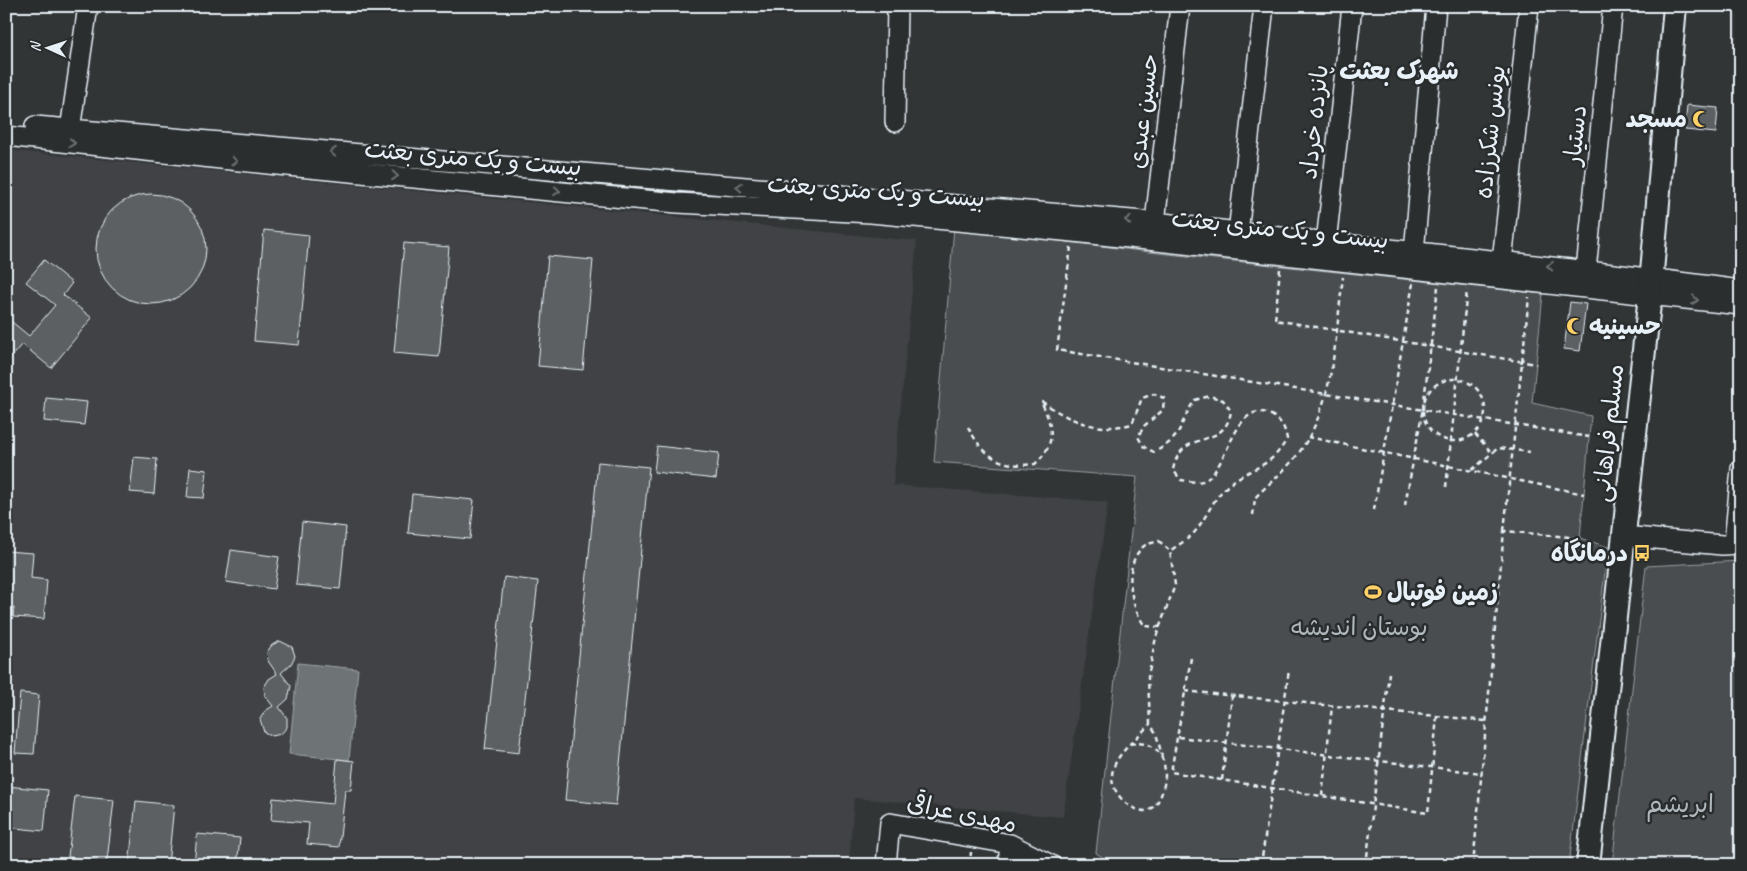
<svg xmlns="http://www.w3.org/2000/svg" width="1747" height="871" font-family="Caveat,'Playpen Sans Arabic',sans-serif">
  <rect width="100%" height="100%" fill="#323536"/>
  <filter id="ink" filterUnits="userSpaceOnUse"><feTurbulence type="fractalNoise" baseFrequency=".02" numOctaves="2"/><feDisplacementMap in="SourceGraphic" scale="10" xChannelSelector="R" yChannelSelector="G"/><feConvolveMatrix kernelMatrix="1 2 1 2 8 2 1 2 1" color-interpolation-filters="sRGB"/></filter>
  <g filter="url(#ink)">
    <path fill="#3f4244" d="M 6,150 L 917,241 L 893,485 L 1108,502 L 1063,817 L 854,798 L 849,865 L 6,865 Z"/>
    <path fill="#494d4f" stroke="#989fa4" d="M 954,228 L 1149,252 L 1543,294 L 1532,403 L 1591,416 L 1580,538 L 1608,547 L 1569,865 L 1115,865 L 1096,853 L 1137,477 L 934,462 Z
      M 1741,561 L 1741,865 L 1612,865 L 1646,566 Z"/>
    <path fill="#6e7376" stroke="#9fa5aa" d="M 298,663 L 358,669 L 349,760 L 289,754 Z"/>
    <path fill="#5c6063" stroke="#e8f1f8" d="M 1687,105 L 1718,108 L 1716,133 L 1685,130 Z
      M96 249a55 55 0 1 1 110 0a55 55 0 1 1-110 0Z
      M 264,230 L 309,235 L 299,345 L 254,341 Z
      M 404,243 L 449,247 L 439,357 L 394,353 Z
      M 548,256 L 593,260 L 583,370 L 538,366 Z
      M 44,260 L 72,283 L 63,295 L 92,318 L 51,368 L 22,344 L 6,363 L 6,317 L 29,336 L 55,305 L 26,282 Z
      M 1570,302 L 1586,304 L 1580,351 L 1564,349 Z
      M 46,398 L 87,402 L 84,425 L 44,421 Z
      M 657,446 L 719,453 L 716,479 L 654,472 Z
      M 134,457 L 157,459 L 154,494 L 130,492 Z
      M 598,462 L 649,467 L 616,805 L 565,800 Z
      M 190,468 L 207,470 L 204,498 L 187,497 Z
      M 412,494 L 474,500 L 470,539 L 408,533 Z
      M 302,522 L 346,527 L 340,589 L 296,585 Z
      M 231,550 L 279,557 L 274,589 L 226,582 Z
      M 6,551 L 33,553 L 31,578 L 47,580 L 44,619 L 13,617 L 14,608 L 6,608 Z
      M 504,577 L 538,581 L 519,753 L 485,749 Z
      M 280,641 L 292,647 L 295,656 L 291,664 L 281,673 L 291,686 L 288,699 L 279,707 L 287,718 L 287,727 L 281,734 L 272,736 L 264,732 L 260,719 L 265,711 L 273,706 L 265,696 L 264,687 L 269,679 L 277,674 L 268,661 L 267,652 L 272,645 Z
      M 20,693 L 39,695 L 34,754 L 15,753 Z
      M 337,759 L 354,761 L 351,790 L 345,790 L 339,847 L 307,844 L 309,823 L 271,820 L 273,798 L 333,804 Z
      M 6,786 L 48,790 L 44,831 L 6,827 Z
      M 75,796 L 114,800 L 107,861 L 68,857 Z
      M 136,801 L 174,805 L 168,865 L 129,865 Z
      M 197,834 L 240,838 L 237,865 L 194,865 Z"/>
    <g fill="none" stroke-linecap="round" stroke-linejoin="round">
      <g stroke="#e8f1f8" stroke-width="22">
        <path id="minor" d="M 895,122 L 897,6
          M 35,126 L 1155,222 C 1350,247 1546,263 1741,290
          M 70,130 L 88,6
          M 6,136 L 277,165 L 677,203 L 871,213 L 1074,232 L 1741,305
          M 1155,222 L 1180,6
          M 1238,233 L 1264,6
          M 1326,243 L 1352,6
          M 1414,252 L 1436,6
          M 1502,262 L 1529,6
          M 1586,270 L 1613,6
          M 1623,536 L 1722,545 L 1741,544
          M 1734,544 L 1741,469
          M 886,865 L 890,823 L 1010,844 L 1051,865
          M 1008,865 L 1010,844"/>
      </g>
      <g stroke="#e8f1f8" stroke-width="26">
        <path id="major" d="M 1588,865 L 1650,295 L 1675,6"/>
      </g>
      <path stroke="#e8f1f8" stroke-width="2.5" stroke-dasharray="5 4" stroke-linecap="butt" d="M 1071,247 L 1057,350 L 1589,437
        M 1280,269 L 1275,320 L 1536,364
        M1423 410a31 31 0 1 1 62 0a31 31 0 1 1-62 0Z
        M 968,427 C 984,457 1001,468 1035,464 C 1057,444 1053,427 1041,401 C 1070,421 1096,433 1132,424 L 1142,398 L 1154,394 L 1164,398 L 1163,410 L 1144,426 L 1138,437 L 1144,447 L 1154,452 C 1185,437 1177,425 1195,400 L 1210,396 L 1223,400 L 1231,411 C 1225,452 1181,426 1173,470 L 1181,480 C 1189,481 1200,484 1207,479 C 1229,464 1236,397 1271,415 C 1282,421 1285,428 1287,439 C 1270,469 1254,465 1231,483 C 1214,496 1209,513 1197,529 C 1190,539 1179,544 1170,551
        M 1475,434 L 1492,453
        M 1308,437 L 1584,494
        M 1472,470 L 1498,448 L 1530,452
        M 1446,487 L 1467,290
        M 1405,505 L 1423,408 L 1438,287
        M 1374,510 L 1413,283
        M 1253,515 L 1255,498 C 1269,483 1285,471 1298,454 C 1335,405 1335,336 1343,277
        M 1504,531 L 1529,297
        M 1160,627 L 1145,626 C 1130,607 1122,564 1144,546 C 1147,543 1154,543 1159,541 L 1170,551 L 1175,585 L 1156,637 L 1148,677 L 1150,724 L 1156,733 L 1162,756
        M 1191,658 L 1171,772 L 1428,813 L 1437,716
        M 1185,691 L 1486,721
        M 1178,737 L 1481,773
        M 1130,744 C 1181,735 1167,809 1146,811 C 1136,811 1126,805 1120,797 C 1096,767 1132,744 1150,724
        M 1222,780 L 1232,696
        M 1322,796 L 1332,706
        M 970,865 L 971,852
        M 1261,865 L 1289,670
        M 1366,865 L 1389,673
        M 1473,865 L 1504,531 L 1580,538"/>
      <use href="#minor" stroke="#2a2d2e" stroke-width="19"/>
      <use href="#major" stroke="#2a2d2e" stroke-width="22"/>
    </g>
    <defs><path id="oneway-chevron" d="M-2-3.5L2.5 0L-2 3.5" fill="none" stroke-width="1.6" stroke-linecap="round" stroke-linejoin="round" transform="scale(1.25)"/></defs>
    <g stroke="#6c7275">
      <use href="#oneway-chevron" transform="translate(72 143) rotate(6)"/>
      <use href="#oneway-chevron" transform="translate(333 152) rotate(-175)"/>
      <use href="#oneway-chevron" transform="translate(234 161) rotate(6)"/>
      <use href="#oneway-chevron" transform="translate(395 176) rotate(5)"/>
      <use href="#oneway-chevron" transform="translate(739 187) rotate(-175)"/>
      <use href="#oneway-chevron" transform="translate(557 191) rotate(6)"/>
      <use href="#oneway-chevron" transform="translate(1128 220) rotate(-175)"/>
      <use href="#oneway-chevron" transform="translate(1550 266) rotate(-175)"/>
      <use href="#oneway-chevron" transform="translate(1695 300) rotate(6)"/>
    </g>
  </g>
  <defs>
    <g id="mosque-bare" transform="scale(1.35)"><path d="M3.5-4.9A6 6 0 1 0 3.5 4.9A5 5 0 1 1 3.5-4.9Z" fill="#ffd166" stroke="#2a2d2e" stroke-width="2.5" paint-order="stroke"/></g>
    <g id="bus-bare" transform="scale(1.35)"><path d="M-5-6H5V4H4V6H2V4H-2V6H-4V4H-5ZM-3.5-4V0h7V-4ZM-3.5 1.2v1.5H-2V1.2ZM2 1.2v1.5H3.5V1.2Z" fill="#ffd166" stroke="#2a2d2e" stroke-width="2.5" paint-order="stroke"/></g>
    <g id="stadium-bare" transform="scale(1.35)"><path d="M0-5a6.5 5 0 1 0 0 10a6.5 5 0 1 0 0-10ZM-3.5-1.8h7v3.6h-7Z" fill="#ffd166" stroke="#2a2d2e" stroke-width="2.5" paint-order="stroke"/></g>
  </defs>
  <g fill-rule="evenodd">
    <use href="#mosque-bare" x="1701" y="119"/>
    <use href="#mosque-bare" x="1575" y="326"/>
    <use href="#bus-bare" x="1642" y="553"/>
    <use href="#stadium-bare" x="1373" y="592"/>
  </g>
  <g text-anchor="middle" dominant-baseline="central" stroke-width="5" stroke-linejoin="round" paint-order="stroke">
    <g font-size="24" fill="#e8f1f8" stroke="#2a2d2e">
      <text transform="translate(1143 111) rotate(-83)">حسین عبدی</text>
      <text transform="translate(1314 122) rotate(-84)">پانزده خرداد</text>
      <text transform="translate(1490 132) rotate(-84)">یونس شکرزاده</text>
      <text transform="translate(1575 135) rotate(-84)">دستیار</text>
      <text transform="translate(473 158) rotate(5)">بیست و یک متری بعثت</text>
      <text transform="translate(876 191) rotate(4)">بیست و یک متری بعثت</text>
      <text transform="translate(1280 229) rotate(6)">بیست و یک متری بعثت</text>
      <text transform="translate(1608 433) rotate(-84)">مسلم فراهانی</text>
      <text transform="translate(962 813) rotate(12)">مهدی عراقی</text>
    </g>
    <g font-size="24" font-weight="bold" fill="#e8f1f8" stroke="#2a2d2e" text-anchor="end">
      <text x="1687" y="119">مسجد</text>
      <text x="1589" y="326" text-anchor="start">حسینیه</text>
      <text x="1628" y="553">درمانگاه</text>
      <text x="1387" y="592" text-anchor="start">زمین فوتبال</text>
    </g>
    <g font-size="24" fill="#b0b8bd" stroke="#2a2d2e">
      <text x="1359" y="627">بوستان اندیشه</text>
      <text x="1680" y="804">ابریشم</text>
    </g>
    <g font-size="25" font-weight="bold" fill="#e8f1f8" stroke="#2a2d2e">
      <text x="1399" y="71">شهرک بعثت</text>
    </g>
  </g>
  <rect width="1747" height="871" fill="none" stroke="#2a2d2e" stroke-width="25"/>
  <rect x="12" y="12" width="1722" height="846" fill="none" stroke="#e8f1f8" stroke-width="2" filter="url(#ink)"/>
  <g transform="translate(48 48) rotate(273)" stroke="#2a2d2e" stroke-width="4" paint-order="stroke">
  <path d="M0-4L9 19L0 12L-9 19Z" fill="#e8f1f8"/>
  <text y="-8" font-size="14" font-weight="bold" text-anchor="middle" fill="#e8f1f8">N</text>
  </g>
</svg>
